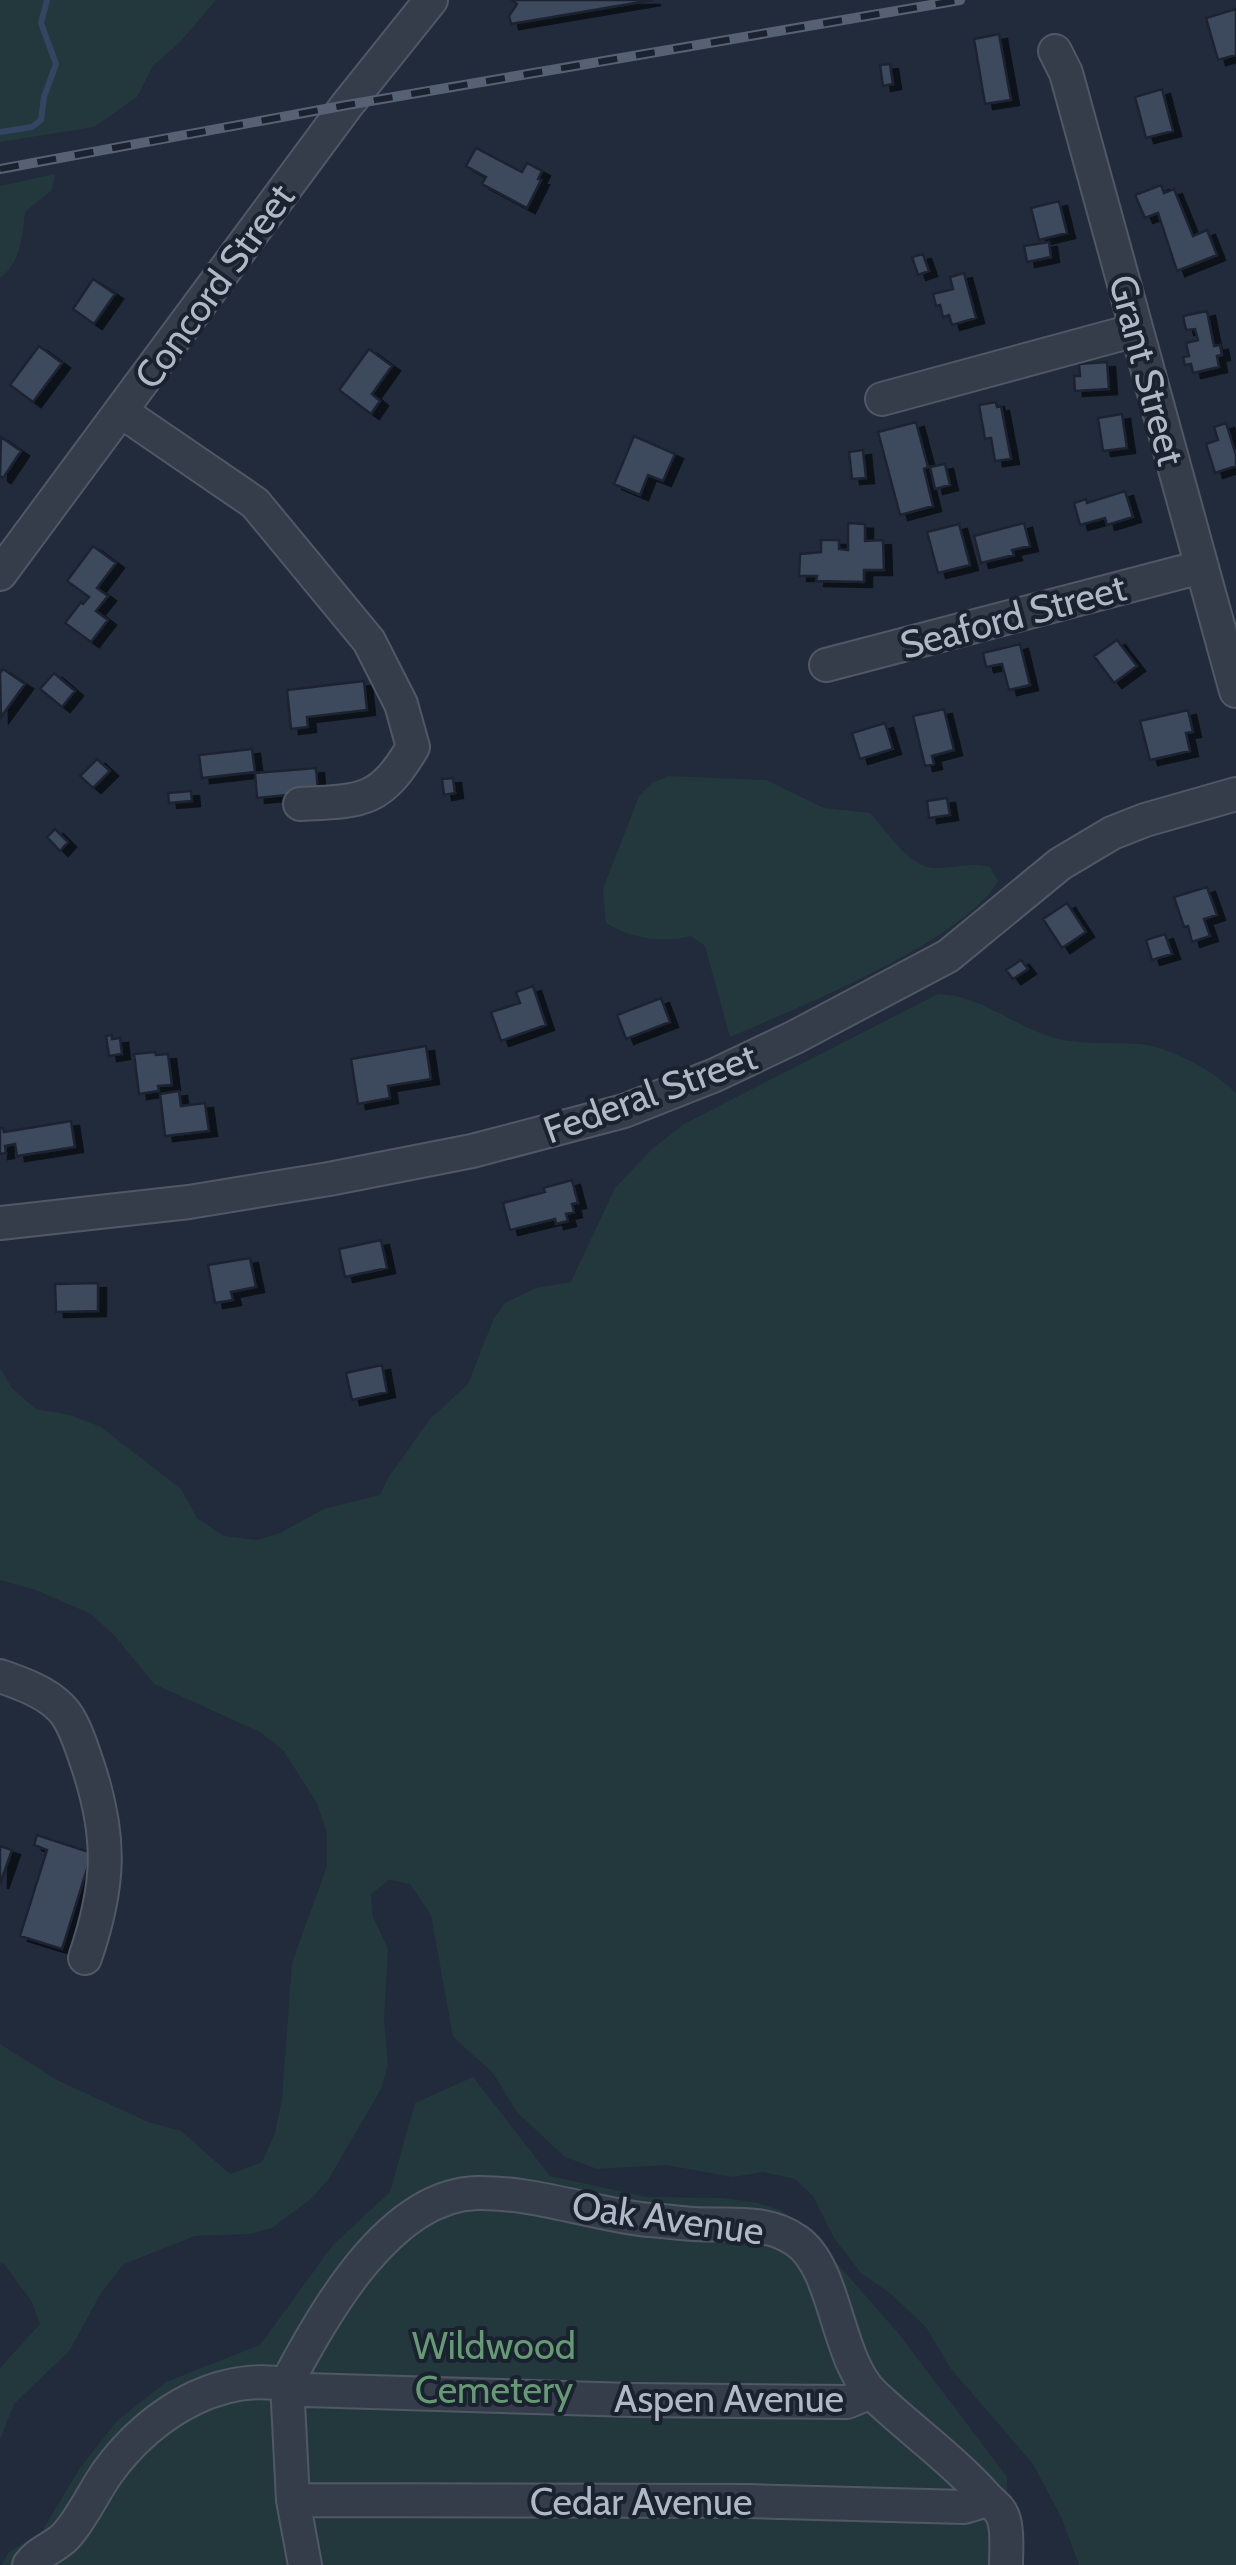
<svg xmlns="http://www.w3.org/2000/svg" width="1236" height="2565" font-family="Cabin,sans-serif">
  <defs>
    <filter id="shadow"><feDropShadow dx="8" dy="5" stdDeviation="0" flood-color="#0009"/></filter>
  </defs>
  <rect width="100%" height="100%" fill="#212b3b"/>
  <path fill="#23383c" d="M 0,0 L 216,0 L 180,42 L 153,66 L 137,97 L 94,127 L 0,142 Z
    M 55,174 L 52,190 L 25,212 C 22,237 21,262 0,278 L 0,186 Z
    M 668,776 L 766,780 L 824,808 L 870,813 C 886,830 909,868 935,868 C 955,868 971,862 990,867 L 998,881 C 963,942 797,1008 730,1037 L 705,946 L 691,936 C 663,944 630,938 606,923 L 603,889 L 639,796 L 652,783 Z
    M 938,994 C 980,995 1014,1026 1054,1038 C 1081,1045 1112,1042 1140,1044 C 1172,1048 1213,1070 1236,1093 L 1236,2565 L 1079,2565 L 1061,2517 L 1033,2464 L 951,2369 L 926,2327 L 891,2294 L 861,2273 L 834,2238 L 813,2196 L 795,2179 L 763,2172 L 733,2177 L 666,2165 L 597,2169 L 565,2157 L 517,2112 L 493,2073 L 453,2037 L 431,1915 L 410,1884 L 389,1880 L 371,1894 L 373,1917 L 388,1949 L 384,2020 L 388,2065 L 381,2089 L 328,2180 L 312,2198 L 272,2228 L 249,2234 L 195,2236 L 124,2264 L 101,2293 L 70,2350 L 14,2404 L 0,2440 L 0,2368 L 40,2324 L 32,2302 L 4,2264 L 0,2263 L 0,2044 L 57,2080 L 148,2122 L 181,2131 L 230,2174 L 262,2162 L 275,2133 L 282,2099 L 292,1963 L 327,1866 L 327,1833 L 317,1803 L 283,1750 L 260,1732 L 154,1684 L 115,1636 L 91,1614 L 36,1590 L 0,1580 L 0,1368 L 12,1388 L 36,1409 L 70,1415 L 101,1427 L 181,1489 L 197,1518 L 224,1536 L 257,1540 L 280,1533 L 324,1509 L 380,1495 L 388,1478 L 430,1419 L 468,1384 L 494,1318 L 505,1303 L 536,1288 L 571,1282 L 615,1188 L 652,1149 L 684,1124 Z
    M 473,2077 L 550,2176 L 647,2197 L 723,2198 L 758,2203 L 780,2210 L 806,2228 L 899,2334 L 1007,2477 L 1009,2565 L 2,2565 L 8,2553 L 42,2531 L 80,2468 L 117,2421 L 166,2382 L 260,2345 L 333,2245 L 390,2192 L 415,2103 Z"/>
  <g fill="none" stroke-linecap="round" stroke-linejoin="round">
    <path stroke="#344563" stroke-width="6" d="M 0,132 L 32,127 L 41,120 L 44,97 L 56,64 L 41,23 L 47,0"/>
  </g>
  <path fill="#3d495b" stroke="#1c2432" stroke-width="2.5" filter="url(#shadow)" d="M 512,0 L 653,0 L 511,24 L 509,16 L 517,4 Z
    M 1236,9 L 1236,55 L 1218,60 L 1206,18 Z
    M 999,34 L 1011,100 L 985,104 L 974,39 Z
    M 890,64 L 893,84 L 883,86 L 880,65 Z
    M 1162,89 L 1173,131 L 1146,138 L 1135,97 Z
    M 476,148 L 522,172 L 527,163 L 542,171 L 538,179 L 541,180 L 527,208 L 482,184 L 486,177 L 466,166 Z
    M 1161,185 L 1164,193 L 1174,189 L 1193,236 L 1207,230 L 1217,255 L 1177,271 L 1158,213 L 1145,218 L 1135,195 Z
    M 1059,201 L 1067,233 L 1039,240 L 1031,208 Z
    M 1049,242 L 1051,257 L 1027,262 L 1024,246 Z
    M 923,254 L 929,271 L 918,275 L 912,257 Z
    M 964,273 L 976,318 L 952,325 L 949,315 L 943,317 L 940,305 L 936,306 L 933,294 L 953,289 L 950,277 Z
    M 93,279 L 115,294 L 94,324 L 73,309 Z
    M 1207,311 L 1214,346 L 1220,345 L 1222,355 L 1217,356 L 1219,367 L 1193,373 L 1191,364 L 1185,365 L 1183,357 L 1189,356 L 1186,343 L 1198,340 L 1195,329 L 1186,330 L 1183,316 Z
    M 39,346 L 62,363 L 33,402 L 10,385 Z
    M 369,349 L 392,366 L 372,394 L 380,401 L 371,414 L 339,390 Z
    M 1107,362 L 1109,389 L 1075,391 L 1074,376 L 1080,376 L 1079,364 Z
    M 996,402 L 997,407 L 1001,406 L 1011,459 L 995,461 L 991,438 L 985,439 L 979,405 Z
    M 1122,414 L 1127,448 L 1103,451 L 1098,418 Z
    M 916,422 L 928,467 L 924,469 L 933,506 L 900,515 L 878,432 Z
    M 1226,423 L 1236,455 L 1236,466 L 1215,473 L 1206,444 L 1218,440 L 1214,427 Z
    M 634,436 L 675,454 L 663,481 L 648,475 L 640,495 L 614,484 Z
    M 1,437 L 21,451 L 3,478 L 0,476 Z
    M 863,450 L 866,478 L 852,479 L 849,452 Z
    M 945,464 L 950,485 L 935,489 L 930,467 Z
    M 1125,491 L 1133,517 L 1107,525 L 1105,518 L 1080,525 L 1074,503 L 1086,499 L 1087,503 Z
    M 848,523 L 865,524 L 865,541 L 883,540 L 884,570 L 864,570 L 864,582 L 816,581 L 817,576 L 799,576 L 800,554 L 821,552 L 821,540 L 839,540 L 839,549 L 848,550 Z
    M 1024,523 L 1030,546 L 1012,550 L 1014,555 L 981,563 L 974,536 Z
    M 959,524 L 970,565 L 938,573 L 927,532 Z
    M 93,546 L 116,563 L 97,588 L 108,596 L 96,611 L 108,620 L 91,642 L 65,623 L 81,602 L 83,604 L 89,597 L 67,581 Z
    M 1117,640 L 1137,666 L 1114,683 L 1094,656 Z
    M 1020,644 L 1030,685 L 1009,690 L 1002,664 L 986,667 L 983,653 Z
    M 3,669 L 25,684 L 1,717 L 0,673 Z
    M 54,673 L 75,691 L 62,707 L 40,689 Z
    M 364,681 L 367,710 L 307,717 L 308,727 L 291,729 L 287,690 Z
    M 944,709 L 954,750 L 932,756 L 934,764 L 925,766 L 913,716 Z
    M 1188,710 L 1193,732 L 1186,733 L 1190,751 L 1150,760 L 1140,721 Z
    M 885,723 L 893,749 L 860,759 L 852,733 Z
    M 252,749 L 255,772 L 202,778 L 199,755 Z
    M 97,759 L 110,771 L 93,788 L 80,776 Z
    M 316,768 L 318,792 L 257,798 L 255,773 Z
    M 453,778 L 455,793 L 444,795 L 442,779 Z
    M 191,791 L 192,801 L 169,803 L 168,793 Z
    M 947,798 L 950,815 L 929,818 L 927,801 Z
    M 55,829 L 68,842 L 60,851 L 47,837 Z
    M 1207,887 L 1217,915 L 1204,919 L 1210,936 L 1192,942 L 1188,926 L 1184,927 L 1174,897 Z
    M 1067,903 L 1086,932 L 1062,948 L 1043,919 Z
    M 1165,934 L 1172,954 L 1152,960 L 1146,940 Z
    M 1021,960 L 1028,969 L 1013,979 L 1006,970 Z
    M 533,986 L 546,1025 L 501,1041 L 491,1012 L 520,1003 L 516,992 Z
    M 661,998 L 670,1022 L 626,1039 L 617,1015 Z
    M 112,1035 L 112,1039 L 120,1038 L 122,1054 L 109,1056 L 106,1036 Z
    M 426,1046 L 431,1079 L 388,1086 L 390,1098 L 358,1104 L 351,1059 Z
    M 155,1052 L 156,1055 L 168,1054 L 172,1085 L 158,1086 L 159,1091 L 139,1094 L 134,1054 Z
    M 179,1091 L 181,1106 L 205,1103 L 209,1131 L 165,1136 L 160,1094 Z
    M 71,1121 L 75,1147 L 17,1156 L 15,1144 L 5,1146 L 6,1153 L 0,1154 L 0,1128 L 3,1128 L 4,1132 Z
    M 572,1180 L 578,1203 L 572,1204 L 574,1212 L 566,1214 L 568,1221 L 556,1224 L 555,1219 L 510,1230 L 503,1203 L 545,1192 L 543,1188 Z
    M 381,1240 L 387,1268 L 345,1277 L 339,1249 Z
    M 250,1258 L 256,1287 L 231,1292 L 233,1300 L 215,1303 L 208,1265 Z
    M 98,1283 L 98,1311 L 56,1312 L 55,1284 Z
    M 382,1365 L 387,1392 L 352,1400 L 346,1373 Z
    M 37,1835 L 92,1853 L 62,1949 L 20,1936 L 47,1850 L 34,1845 Z
    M 0,1846 L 12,1850 L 0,1884 Z"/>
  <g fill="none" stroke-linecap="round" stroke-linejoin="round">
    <g stroke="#505866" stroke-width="36">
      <path id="minor" d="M 1055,51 L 1066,73 L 1236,691
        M 882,399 L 1136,330
        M 122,412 L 255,503 L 369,641 L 401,704 L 413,747 C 380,803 362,801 300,804
        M 0,574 L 347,105 L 431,0
        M 826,665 L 1201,567
        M 0,1223 L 189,1202 L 329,1179 L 472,1151 L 624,1111 L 715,1075 L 795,1037 L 948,956 L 1060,864 L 1112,833 L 1145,820 L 1236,794
        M 0,1676 C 20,1683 46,1692 61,1708 C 74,1721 81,1746 87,1763 C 112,1837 110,1885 85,1958
        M 287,2383 C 322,2316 389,2195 477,2193 C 536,2192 592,2214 649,2220 C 664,2221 679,2223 694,2224 C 730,2226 766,2219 797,2241 C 837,2269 836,2360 874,2395 C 911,2430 952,2459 986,2497 C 993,2505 1001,2508 1004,2520 C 1008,2533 1006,2551 1006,2565
        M 287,2383 L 293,2500 L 305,2565
        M 293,2500 L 748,2501 L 964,2507 L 988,2500
        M 29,2565 C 38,2552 54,2548 65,2537 C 82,2519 93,2493 107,2473 C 151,2411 230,2363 306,2390 L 631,2400 L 847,2402 L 871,2392"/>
    </g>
    <use href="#minor" stroke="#353d4b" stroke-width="32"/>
    <g stroke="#566173" stroke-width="10">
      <path id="rail" d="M 0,169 L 347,105 L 960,0"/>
    </g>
    <use href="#rail" stroke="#1a2230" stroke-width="6" stroke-dasharray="19" stroke-linecap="butt"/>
  </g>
  <g text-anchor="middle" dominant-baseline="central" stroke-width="8" stroke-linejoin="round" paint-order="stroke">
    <g font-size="38" fill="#b0b8c7" stroke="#1a2230">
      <text transform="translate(214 286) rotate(-54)">Concord Street</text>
      <text transform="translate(1147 370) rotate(75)">Grant Street</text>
      <text transform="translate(1013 616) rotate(-15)">Seaford Street</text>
      <text transform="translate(650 1093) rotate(-20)">Federal Street</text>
      <text transform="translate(668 2218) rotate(8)">Oak Avenue</text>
      <text x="729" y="2398">Aspen Avenue</text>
      <text x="641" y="2501">Cedar Avenue</text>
    </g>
    <g font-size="38" fill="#669a74" stroke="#1a2230">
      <text x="494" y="2345">Wildwood<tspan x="494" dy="44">Cemetery</tspan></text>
    </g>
  </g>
</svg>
